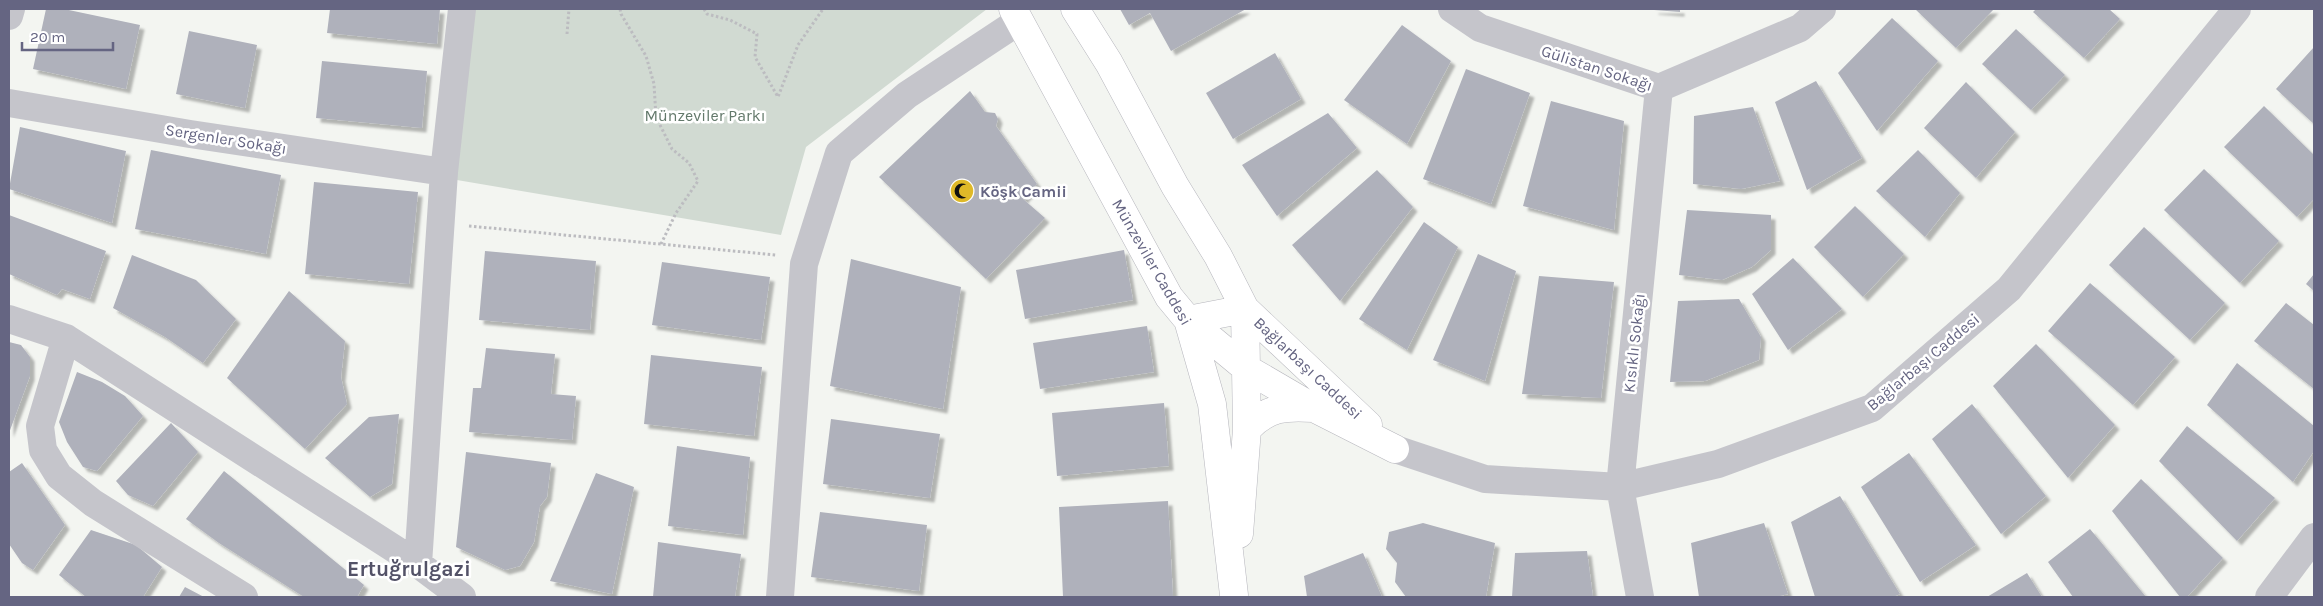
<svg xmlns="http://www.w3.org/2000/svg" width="2323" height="606" font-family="Karla,sans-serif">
  <defs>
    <filter id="shadow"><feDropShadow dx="4.5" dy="4.5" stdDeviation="1" flood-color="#0004"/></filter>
  </defs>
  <rect width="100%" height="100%" fill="#f3f5f1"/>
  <path fill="#d1dad2" d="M 474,9 L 987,9 L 806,147 L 781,235 L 451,179 Z"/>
  <path fill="#afb1bb" filter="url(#shadow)" d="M 46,9 L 64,9 L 140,25 L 126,89 L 33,69 Z
    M 330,9 L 440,9 L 437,44 L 327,33 Z
    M 1120,9 L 1246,9 L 1171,51 L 1150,13 L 1129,25 Z
    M 1654,9 L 1680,9 L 1680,12 L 1654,10 Z
    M 1915,9 L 1994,9 L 1956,48 Z
    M 2036,9 L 2109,9 L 2120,19 L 2084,58 L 2033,12 Z
    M 1892,18 L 1938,61 L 1877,131 L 1838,73 Z
    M 1402,25 L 1451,61 L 1407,144 L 1344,100 Z
    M 2016,29 L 2065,75 L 2031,110 L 1982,64 Z
    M 189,31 L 257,45 L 245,108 L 176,94 Z
    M 2314,47 L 2314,124 L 2276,89 Z
    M 1275,53 L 1301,99 L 1233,139 L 1206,93 Z
    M 322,61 L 427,71 L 422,128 L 316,118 Z
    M 1466,69 L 1530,93 L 1491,204 L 1423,179 Z
    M 1816,81 L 1862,158 L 1807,190 L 1775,102 Z
    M 1966,82 L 2015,132 L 1976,178 L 1924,128 Z
    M 970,91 L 985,112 L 995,113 L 998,119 L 996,126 L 1037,184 L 1023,199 L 1045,218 L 986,279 L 879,177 Z
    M 1551,101 L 1624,121 L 1614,230 L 1523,206 Z
    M 2264,106 L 2314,155 L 2314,199 L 2297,217 L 2224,147 Z
    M 1753,107 L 1780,181 L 1741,189 L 1693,184 L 1694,116 Z
    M 1328,113 L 1357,148 L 1277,216 L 1242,165 Z
    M 20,127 L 126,151 L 112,223 L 9,189 Z
    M 151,150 L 281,175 L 266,254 L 135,229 Z
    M 1918,150 L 1960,193 L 1925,237 L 1876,191 Z
    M 2204,169 L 2279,241 L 2240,283 L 2164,210 Z
    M 1377,170 L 1413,207 L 1340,301 L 1292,245 Z
    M 314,182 L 418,192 L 409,284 L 305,274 Z
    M 1855,206 L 1904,254 L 1863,297 L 1814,247 Z
    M 1687,210 L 1771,215 L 1771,250 L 1752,267 L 1722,280 L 1679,275 Z
    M 9,215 L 106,251 L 90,299 L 62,289 L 57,295 L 9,274 Z
    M 1424,222 L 1458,247 L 1407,350 L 1359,319 Z
    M 2144,227 L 2225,303 L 2190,340 L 2109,265 Z
    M 1124,250 L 1133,300 L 1025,319 L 1016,270 Z
    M 485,251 L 596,261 L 590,330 L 479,320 Z
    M 1478,254 L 1516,271 L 1485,381 L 1433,360 Z
    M 132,255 L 196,280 L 236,319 L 203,363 L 165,337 L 113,308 Z
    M 1793,258 L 1842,309 L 1788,350 L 1752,294 Z
    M 851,259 L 961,287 L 943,409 L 830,386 Z
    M 662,262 L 770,277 L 761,340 L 652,325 Z
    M 2314,274 L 2314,291 L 2306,284 Z
    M 1539,276 L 1614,282 L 1601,398 L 1522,394 Z
    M 2090,283 L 2175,357 L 2133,405 L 2048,331 Z
    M 289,291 L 345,341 L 341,377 L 347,404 L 305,449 L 227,378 Z
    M 1739,299 L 1761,337 L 1759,360 L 1705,381 L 1670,382 L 1678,301 Z
    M 2286,303 L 2314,325 L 2314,389 L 2254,341 Z
    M 1147,326 L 1154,372 L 1040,389 L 1033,343 Z
    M 9,342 L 21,345 L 30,357 L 30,376 L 9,433 Z
    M 2036,344 L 2115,425 L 2068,478 L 1993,386 Z
    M 486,348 L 555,354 L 551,394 L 576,396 L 572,440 L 469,432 L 473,388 L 481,388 Z
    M 651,355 L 762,367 L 754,436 L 644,424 Z
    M 2237,363 L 2314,426 L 2314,451 L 2293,482 L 2207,405 Z
    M 77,372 L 102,382 L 125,396 L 143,416 L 97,471 L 83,467 L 67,442 L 59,422 Z
    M 1164,403 L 1169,466 L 1057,476 L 1052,413 Z
    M 1972,404 L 2046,496 L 2001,534 L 1932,439 Z
    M 399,414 L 392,484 L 370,497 L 325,458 L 369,417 Z
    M 831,419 L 940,434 L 930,498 L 823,484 Z
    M 171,423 L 198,452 L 153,506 L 128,495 L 116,481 Z
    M 2187,426 L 2275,498 L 2237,541 L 2159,461 Z
    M 677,446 L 750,457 L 743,535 L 668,526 Z
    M 466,452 L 551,463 L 547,497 L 540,506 L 534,542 L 520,566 L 505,570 L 456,547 Z
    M 1909,453 L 1976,545 L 1920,582 L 1861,487 Z
    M 22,463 L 65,525 L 33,570 L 22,563 L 9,544 L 9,472 Z
    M 224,471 L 364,585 L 357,597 L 304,597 L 219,543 L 186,519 Z
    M 596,473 L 634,487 L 612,594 L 550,581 Z
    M 2141,479 L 2223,558 L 2187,597 L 2180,597 L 2112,511 Z
    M 1840,496 L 1900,594 L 1893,597 L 1815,597 L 1791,522 Z
    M 1168,501 L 1173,597 L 1063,597 L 1059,507 Z
    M 820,512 L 927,525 L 919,591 L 811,577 Z
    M 1423,523 L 1495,543 L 1486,597 L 1406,597 L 1395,582 L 1397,563 L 1386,549 L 1389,532 Z
    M 1764,523 L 1788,594 L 1776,597 L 1699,597 L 1691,543 Z
    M 2090,529 L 2146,597 L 2073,597 L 2048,562 Z
    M 91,530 L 136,545 L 162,567 L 143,597 L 86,597 L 59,575 Z
    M 658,542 L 741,554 L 735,597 L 653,597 Z
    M 1587,551 L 1593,597 L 1512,597 L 1515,553 Z
    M 1363,553 L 1382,597 L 1307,597 L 1304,576 Z
    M 2027,573 L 2042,597 L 1987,597 Z
    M 185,587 L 204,597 L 179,597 Z"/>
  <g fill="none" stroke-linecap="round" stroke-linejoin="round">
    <g stroke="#b6b6bd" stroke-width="29">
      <path id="major" d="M 1013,9 L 1169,297 L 1188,320 L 1212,404 L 1234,595
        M 1075,9 L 1109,63 L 1175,186 L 1218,256 L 1245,309 L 1247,429 L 1239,534
        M 1245,309 L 1368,425
        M 1188,320 L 1247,369 L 1314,408 L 1395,449
        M 1188,320 L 1245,309
        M 1247,429 C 1268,407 1285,406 1314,408"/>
    </g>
    <path stroke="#bcbcc0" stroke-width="3" stroke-dasharray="2.5 2.5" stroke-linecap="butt" d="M 620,9 L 621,14 L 646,56 L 654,84 L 656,117 L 672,149 L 689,163 L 698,181 L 676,213 L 661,244
      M 704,9 L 707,14 L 730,20 L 757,34 L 755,57 L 778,97 L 798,45 L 823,9
      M 567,34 L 569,9
      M 469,226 L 776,255"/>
    <path stroke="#c5c5cb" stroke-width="28" d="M 1452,9 L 1480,28 L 1659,88 L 1800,28 L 1822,9
      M 9,16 L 11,9
      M 9,103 L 190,134 L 444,172
      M 9,319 L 66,338 L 418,564 L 462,597
      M 66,338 L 40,426 L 43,450 L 59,476 L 93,503 L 244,597
      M 1395,449 L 1485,479 L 1620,487 L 1718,464 L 1872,408 L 2009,289 L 2237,9
      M 418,564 L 444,172 L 462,9
      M 780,597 L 804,264 L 839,153 L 907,95 L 1019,21
      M 1640,597 L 1620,487 L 1659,88
      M 2269,597 L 2314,537"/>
    <use href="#major" stroke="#fff" stroke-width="28"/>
  </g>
  <defs>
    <g id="mosque-disc" transform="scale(1.25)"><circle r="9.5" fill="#dfb928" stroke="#fff"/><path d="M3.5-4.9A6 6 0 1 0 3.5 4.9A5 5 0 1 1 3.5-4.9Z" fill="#111"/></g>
  </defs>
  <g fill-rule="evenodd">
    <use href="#mosque-disc" x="962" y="191"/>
  </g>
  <g text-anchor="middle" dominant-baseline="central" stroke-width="5" stroke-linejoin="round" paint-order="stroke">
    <g font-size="16" fill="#656582" stroke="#fff">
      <text transform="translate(1597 68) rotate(18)">Gülistan Sokağı</text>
      <text transform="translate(226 139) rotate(9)">Sergenler Sokağı</text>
      <text transform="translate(1152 262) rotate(60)">Münzeviler Caddesi</text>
      <text transform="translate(1634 343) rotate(-84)">Kısıklı Sokağı</text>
      <text transform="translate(1923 362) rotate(-40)">Bağlarbaşı Caddesi</text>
      <text transform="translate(1308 368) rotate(43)">Bağlarbaşı Caddesi</text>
    </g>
    <g font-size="16" fill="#63796b" stroke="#fff">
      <text x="705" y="115">Münzeviler Parkı</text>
    </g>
    <g font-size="16" font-weight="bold" fill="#656582" stroke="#fff" text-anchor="start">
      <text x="980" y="191">Köşk Camii</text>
    </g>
    <g font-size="21" font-weight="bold" fill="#535267" stroke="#fff">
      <text x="409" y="569">Ertuğrulgazi</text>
    </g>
  </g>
  <rect width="2323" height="606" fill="none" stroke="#656582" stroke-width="20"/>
  <path d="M22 42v8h91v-8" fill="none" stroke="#656582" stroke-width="2.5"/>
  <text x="30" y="42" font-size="15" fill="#656582" stroke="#ffffff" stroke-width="4" paint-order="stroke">20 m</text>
</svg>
